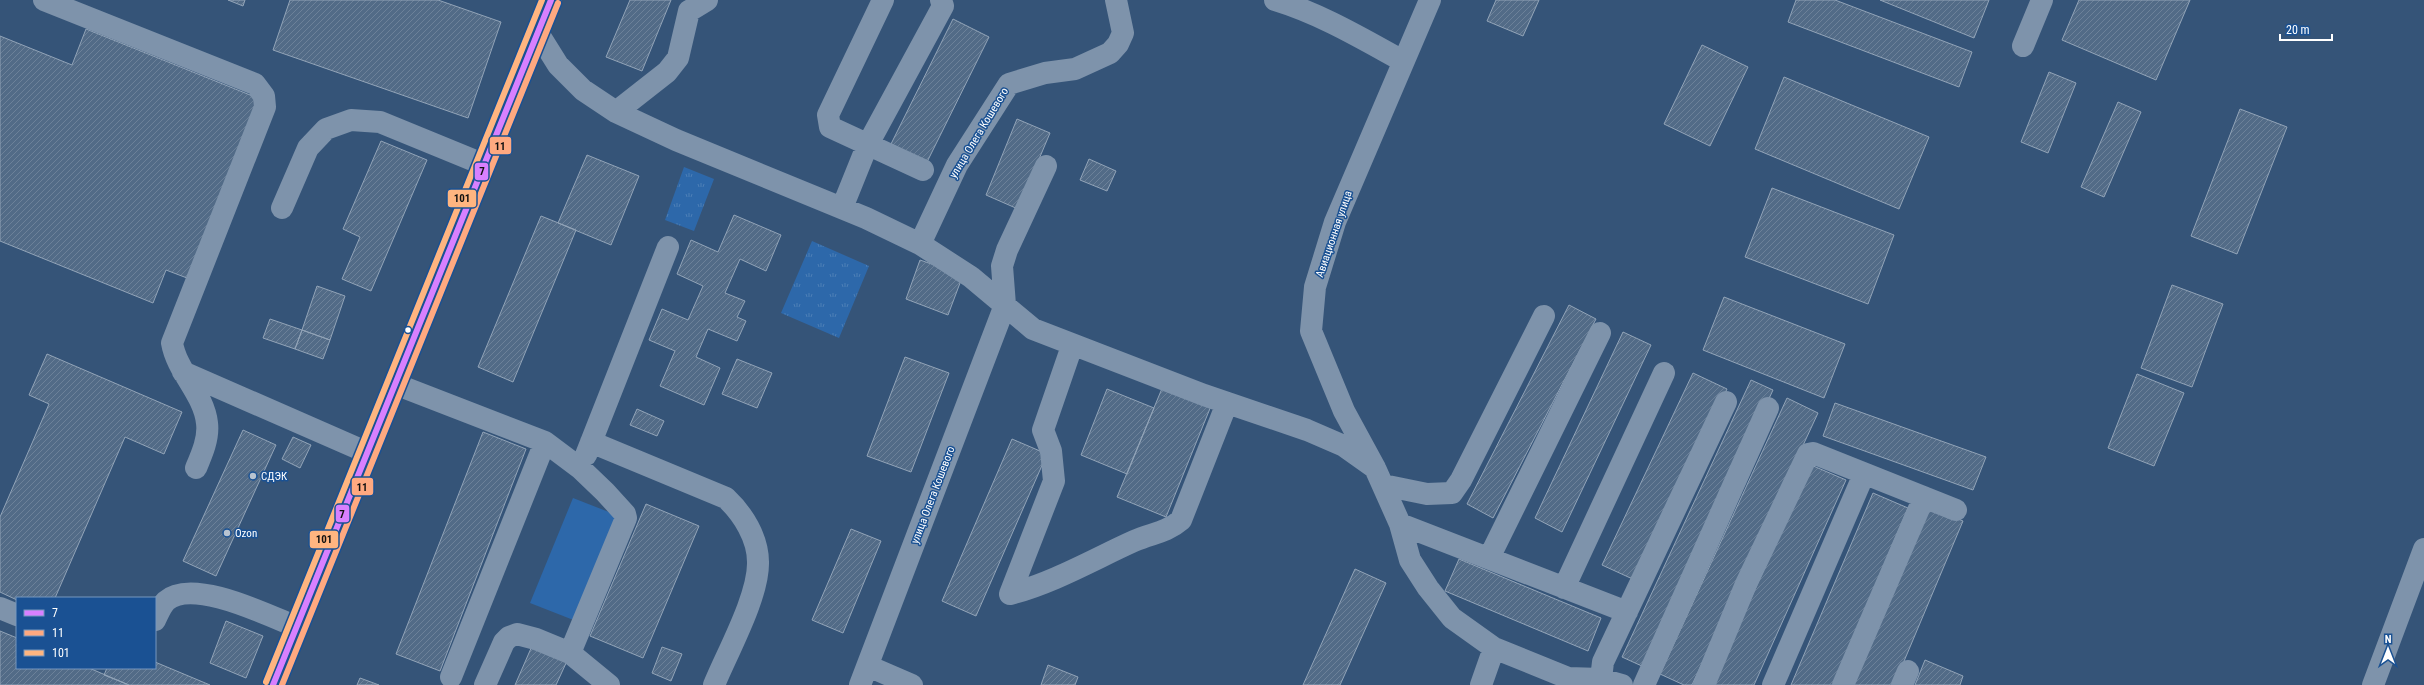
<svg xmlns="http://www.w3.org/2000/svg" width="2424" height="685" font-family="'Roboto Condensed',sans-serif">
  <defs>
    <pattern id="park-tufts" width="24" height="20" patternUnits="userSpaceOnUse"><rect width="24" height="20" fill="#2d68aa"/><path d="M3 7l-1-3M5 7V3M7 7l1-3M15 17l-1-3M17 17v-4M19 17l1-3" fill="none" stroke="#4c7fb7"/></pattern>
    <pattern id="building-hatch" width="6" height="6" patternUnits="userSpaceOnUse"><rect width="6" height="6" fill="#526b87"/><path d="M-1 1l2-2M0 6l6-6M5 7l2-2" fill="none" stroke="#6c8199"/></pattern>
  </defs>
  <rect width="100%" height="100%" fill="#355478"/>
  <path fill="#2d68aa" d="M 573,498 L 619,516 L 576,621 L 530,603 Z"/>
  <path fill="url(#park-tufts)" d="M 684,167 L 714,179 L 694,231 L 665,220 Z
    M 812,241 L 869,266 L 839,338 L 781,313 Z"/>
  <path fill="url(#building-hatch)" stroke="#92a4b8" d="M 228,0 L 245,0 L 243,6 Z
    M 290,0 L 438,0 L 501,22 L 468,118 L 273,50 Z
    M 630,0 L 671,0 L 642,71 L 606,57 Z
    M 1496,0 L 1539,0 L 1523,36 L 1487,21 Z
    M 1796,0 L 1835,0 L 1972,52 L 1959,87 L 1788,22 Z
    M 1880,0 L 1989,0 L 1974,38 Z
    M 2079,0 L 2190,0 L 2156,80 L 2062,40 Z
    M 953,19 L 989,37 L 927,162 L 891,144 Z
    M 86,29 L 260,99 L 187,278 L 166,270 L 153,303 L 0,241 L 0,36 L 72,65 Z
    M 1702,45 L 1748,67 L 1710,146 L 1664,124 Z
    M 2049,72 L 2076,83 L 2048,153 L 2021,142 Z
    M 1784,77 L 1929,137 L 1899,209 L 1755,149 Z
    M 2118,102 L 2141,112 L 2104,197 L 2081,187 Z
    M 2240,109 L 2287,127 L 2237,254 L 2191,236 Z
    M 1017,119 L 1050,133 L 1018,209 L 986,195 Z
    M 381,141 L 427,160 L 371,291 L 342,279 L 360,237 L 343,229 Z
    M 587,155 L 639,176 L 611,245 L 558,223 Z
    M 1089,159 L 1116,171 L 1107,191 L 1080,180 Z
    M 1772,188 L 1894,235 L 1868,304 L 1745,257 Z
    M 734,215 L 781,235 L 766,271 L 740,259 L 725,293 L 745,301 L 737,317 L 746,321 L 737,341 L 708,329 L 696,357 L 720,368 L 704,405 L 660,386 L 675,351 L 649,340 L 662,309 L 688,320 L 703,286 L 677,274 L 691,240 L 718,252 Z
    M 541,216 L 576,230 L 513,382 L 478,367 Z
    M 920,260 L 963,275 L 948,315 L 906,299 Z
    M 2172,285 L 2223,304 L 2192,387 L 2141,368 Z
    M 317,286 L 345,296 L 330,340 L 302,330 Z
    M 1724,297 L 1845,344 L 1824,398 L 1703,350 Z
    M 1569,305 L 1596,319 L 1493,518 L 1467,504 Z
    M 270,319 L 302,330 L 295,349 L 263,338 Z
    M 302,330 L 330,340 L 323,359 L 295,349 Z
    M 1623,332 L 1651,345 L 1562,532 L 1535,518 Z
    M 47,354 L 182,412 L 164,454 L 125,437 L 55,598 L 17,600 L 0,592 L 0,517 L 49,404 L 29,395 Z
    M 905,357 L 949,373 L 911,472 L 867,456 Z
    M 737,359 L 772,373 L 757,408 L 722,394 Z
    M 1693,373 L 1727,389 L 1637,581 L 1602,565 Z
    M 2137,374 L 2184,393 L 2154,466 L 2108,448 Z
    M 1751,380 L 1773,390 L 1644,667 L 1622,657 Z
    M 1163,386 L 1211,406 L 1166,517 L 1117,497 Z
    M 1107,389 L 1154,408 L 1127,474 L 1081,455 Z
    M 1787,398 L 1818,413 L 1692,685 L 1684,685 L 1660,674 Z
    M 1835,403 L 1986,457 L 1973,490 L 1823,436 Z
    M 637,409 L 664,421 L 657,436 L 630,425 Z
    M 243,430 L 276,445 L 216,576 L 183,561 Z
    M 483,432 L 526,449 L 440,671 L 396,654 Z
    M 293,437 L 311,445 L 300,468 L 282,459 Z
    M 1012,439 L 1047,454 L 976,616 L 942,601 Z
    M 1811,465 L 1846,480 L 1754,685 L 1712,685 Z
    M 1873,493 L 1908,508 L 1833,685 L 1791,685 Z
    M 646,504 L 699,526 L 643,658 L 590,636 Z
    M 1927,506 L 1963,521 L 1894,685 L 1852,685 Z
    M 851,529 L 881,541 L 843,633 L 812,620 Z
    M 1459,559 L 1601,618 L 1588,651 L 1445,591 Z
    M 1355,569 L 1386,583 L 1340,685 L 1303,685 Z
    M 226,621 L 263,636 L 246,678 L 210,663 Z
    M 0,631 L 17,638 L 17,668 L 89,668 L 129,685 L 0,685 Z
    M 532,646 L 567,661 L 556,685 L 515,685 Z
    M 662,647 L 682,654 L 671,681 L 652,673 Z
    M 1925,660 L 1963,676 L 1960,685 L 1915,685 Z
    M 155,662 L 210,685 L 129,685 L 104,675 L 107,668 L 155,668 Z
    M 1048,665 L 1078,677 L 1075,685 L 1041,685 Z
    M 360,678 L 379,685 L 357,685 Z"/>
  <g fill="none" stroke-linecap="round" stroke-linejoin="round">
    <path stroke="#7e93ab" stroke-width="22" d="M 44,0 L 255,84 L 264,96 L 265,107 L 172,343 C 177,372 204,394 207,423 C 209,438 202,454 196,468
      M 883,0 L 828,115 L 830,127 L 923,170
      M 1275,0 C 1321,14 1361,38 1403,61
      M 1430,0 L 1335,222 L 1315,287 L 1311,331 L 1344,411 L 1375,468 L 1400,524 L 1410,560 L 1428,588 L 1452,618 L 1494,648 L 1568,678 L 1601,679 L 1622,685
      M 538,33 L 558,65 L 583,90 L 616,112 L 676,140 L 866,218 L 920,244 L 971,277 L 1033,329 L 1204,395 L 1307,430 L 1344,446 L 1375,468
      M 2023,46 L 2042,0
      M 616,112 L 667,72 L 678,58 L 689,11 L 707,0
      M 282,208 L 308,148 L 326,129 L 351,120 L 380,122 L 485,165
      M 842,208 L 867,146 L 943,6 L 941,0
      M 920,244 L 957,165 L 1009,84 L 1045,73 L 1075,69 L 1110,53 L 1118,44 L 1123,33 L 1116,0
      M 183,372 L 366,452
      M 395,384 L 545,442 L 581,469 L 605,492 L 625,514 L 626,518 L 570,653
      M 591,442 L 726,498 C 743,514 758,538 758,562 C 759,596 727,653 714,685
      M 586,455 L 668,247
      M 1383,485 L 1427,494 L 1452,493 L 1461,480 L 1544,316
      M 1400,524 L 1627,612
      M 1489,558 L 1600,333
      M 1564,588 L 1664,373
      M 1010,594 C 1053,583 1094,559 1134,541 C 1152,533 1166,533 1181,520 L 1227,403
      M 1010,594 L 1054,481 L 1051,451 L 1043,430 L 1072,346
      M 0,608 L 17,615
      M 155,620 C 158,614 161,606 166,601 C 192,577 269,616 297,627
      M 868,666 L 912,685
      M 451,677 L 545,442
      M 1601,679 L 1603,662 L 1726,402
      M 485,685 L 504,642 L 509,637 L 517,634 L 536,639 L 570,653 L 609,685
      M 860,685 L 1005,305 L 1002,266 L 1007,250 L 1046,166
      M 1481,685 L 1494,648
      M 1644,685 L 1768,408
      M 1704,685 L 1746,584 L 1808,454 L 1813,453 L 1956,510
      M 1773,685 L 1864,474
      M 1843,685 L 1924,497
      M 1902,685 L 1908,671
      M 2373,685 L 2424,549"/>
    <path stroke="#7c90a9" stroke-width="22" d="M 273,685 L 551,0"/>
    <g stroke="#1a5193" stroke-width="9">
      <path id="bus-1" d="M 273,685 L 551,0"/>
    </g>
    <g stroke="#1a5193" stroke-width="9">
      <path id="bus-2" d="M 282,685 L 558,3"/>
    </g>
    <g stroke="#1a5193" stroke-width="9">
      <path id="bus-3" d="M 266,682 L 542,0"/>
    </g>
    <use href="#bus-1" stroke="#d880ff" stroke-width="6"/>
    <use href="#bus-2" stroke="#ffa980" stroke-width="6"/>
    <use href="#bus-3" stroke="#ffb580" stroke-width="6"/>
  </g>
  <circle fill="#fff" stroke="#1a5193" stroke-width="1.5" cx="408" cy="330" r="3.5"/>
  <g fill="#b8c3d0" stroke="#1a5193" stroke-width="1.5">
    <circle cx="253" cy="476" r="4"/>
    <circle cx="227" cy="533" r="4"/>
  </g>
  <g text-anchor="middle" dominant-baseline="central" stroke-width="3" stroke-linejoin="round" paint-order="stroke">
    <g font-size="11" fill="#fff" stroke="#1a5193">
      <text transform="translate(979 133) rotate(-59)">улица Олега Кошевого</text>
      <text transform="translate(1334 234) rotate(-71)">Авиационная улица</text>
      <text transform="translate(933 495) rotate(-69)">улица Олега Кошевого</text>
    </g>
    <g font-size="11" fill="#fff" stroke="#1a5193" text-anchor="start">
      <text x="261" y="476">СДЭК</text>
      <text x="235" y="533">Ozon</text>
    </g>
  </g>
  <g stroke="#1a5193" stroke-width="1.5">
    <rect x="489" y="136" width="23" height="19" rx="4" fill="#ffa980"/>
    <rect x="474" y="162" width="15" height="19" rx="4" fill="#d880ff"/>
    <rect x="447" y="189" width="30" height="19" rx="4" fill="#ffb580"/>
    <rect x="351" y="477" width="23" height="19" rx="4" fill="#ffa980"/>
    <rect x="335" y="504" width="15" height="19" rx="4" fill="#d880ff"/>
    <rect x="309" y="530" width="30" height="19" rx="4" fill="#ffb580"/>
  </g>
  <g font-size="11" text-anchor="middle" font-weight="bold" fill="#111">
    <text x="500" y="150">11</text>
    <text x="482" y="175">7</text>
    <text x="462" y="202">101</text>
    <text x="362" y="491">11</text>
    <text x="342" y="518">7</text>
    <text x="324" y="543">101</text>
  </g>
  <rect x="16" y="597" width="140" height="72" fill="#1a5193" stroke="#7697be"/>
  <rect x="24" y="610" width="20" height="6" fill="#d880ff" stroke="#7697be"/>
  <text x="52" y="617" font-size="12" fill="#ffffff">7</text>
  <rect x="24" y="630" width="20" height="6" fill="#ffa980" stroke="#7697be"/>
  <text x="52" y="637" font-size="12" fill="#ffffff">11</text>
  <rect x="24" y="650" width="20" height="6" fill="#ffb580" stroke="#7697be"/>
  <text x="52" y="657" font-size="12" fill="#ffffff">101</text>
  <g transform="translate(2388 649)" stroke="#1a5193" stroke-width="3" paint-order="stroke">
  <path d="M0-3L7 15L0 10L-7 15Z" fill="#ffffff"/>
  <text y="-6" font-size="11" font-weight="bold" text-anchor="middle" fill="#ffffff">N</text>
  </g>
  <path d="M2280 34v6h52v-6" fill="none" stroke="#ffffff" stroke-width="2"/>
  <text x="2286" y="34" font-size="12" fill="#ffffff" stroke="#1a5193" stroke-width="3" paint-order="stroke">20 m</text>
</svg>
